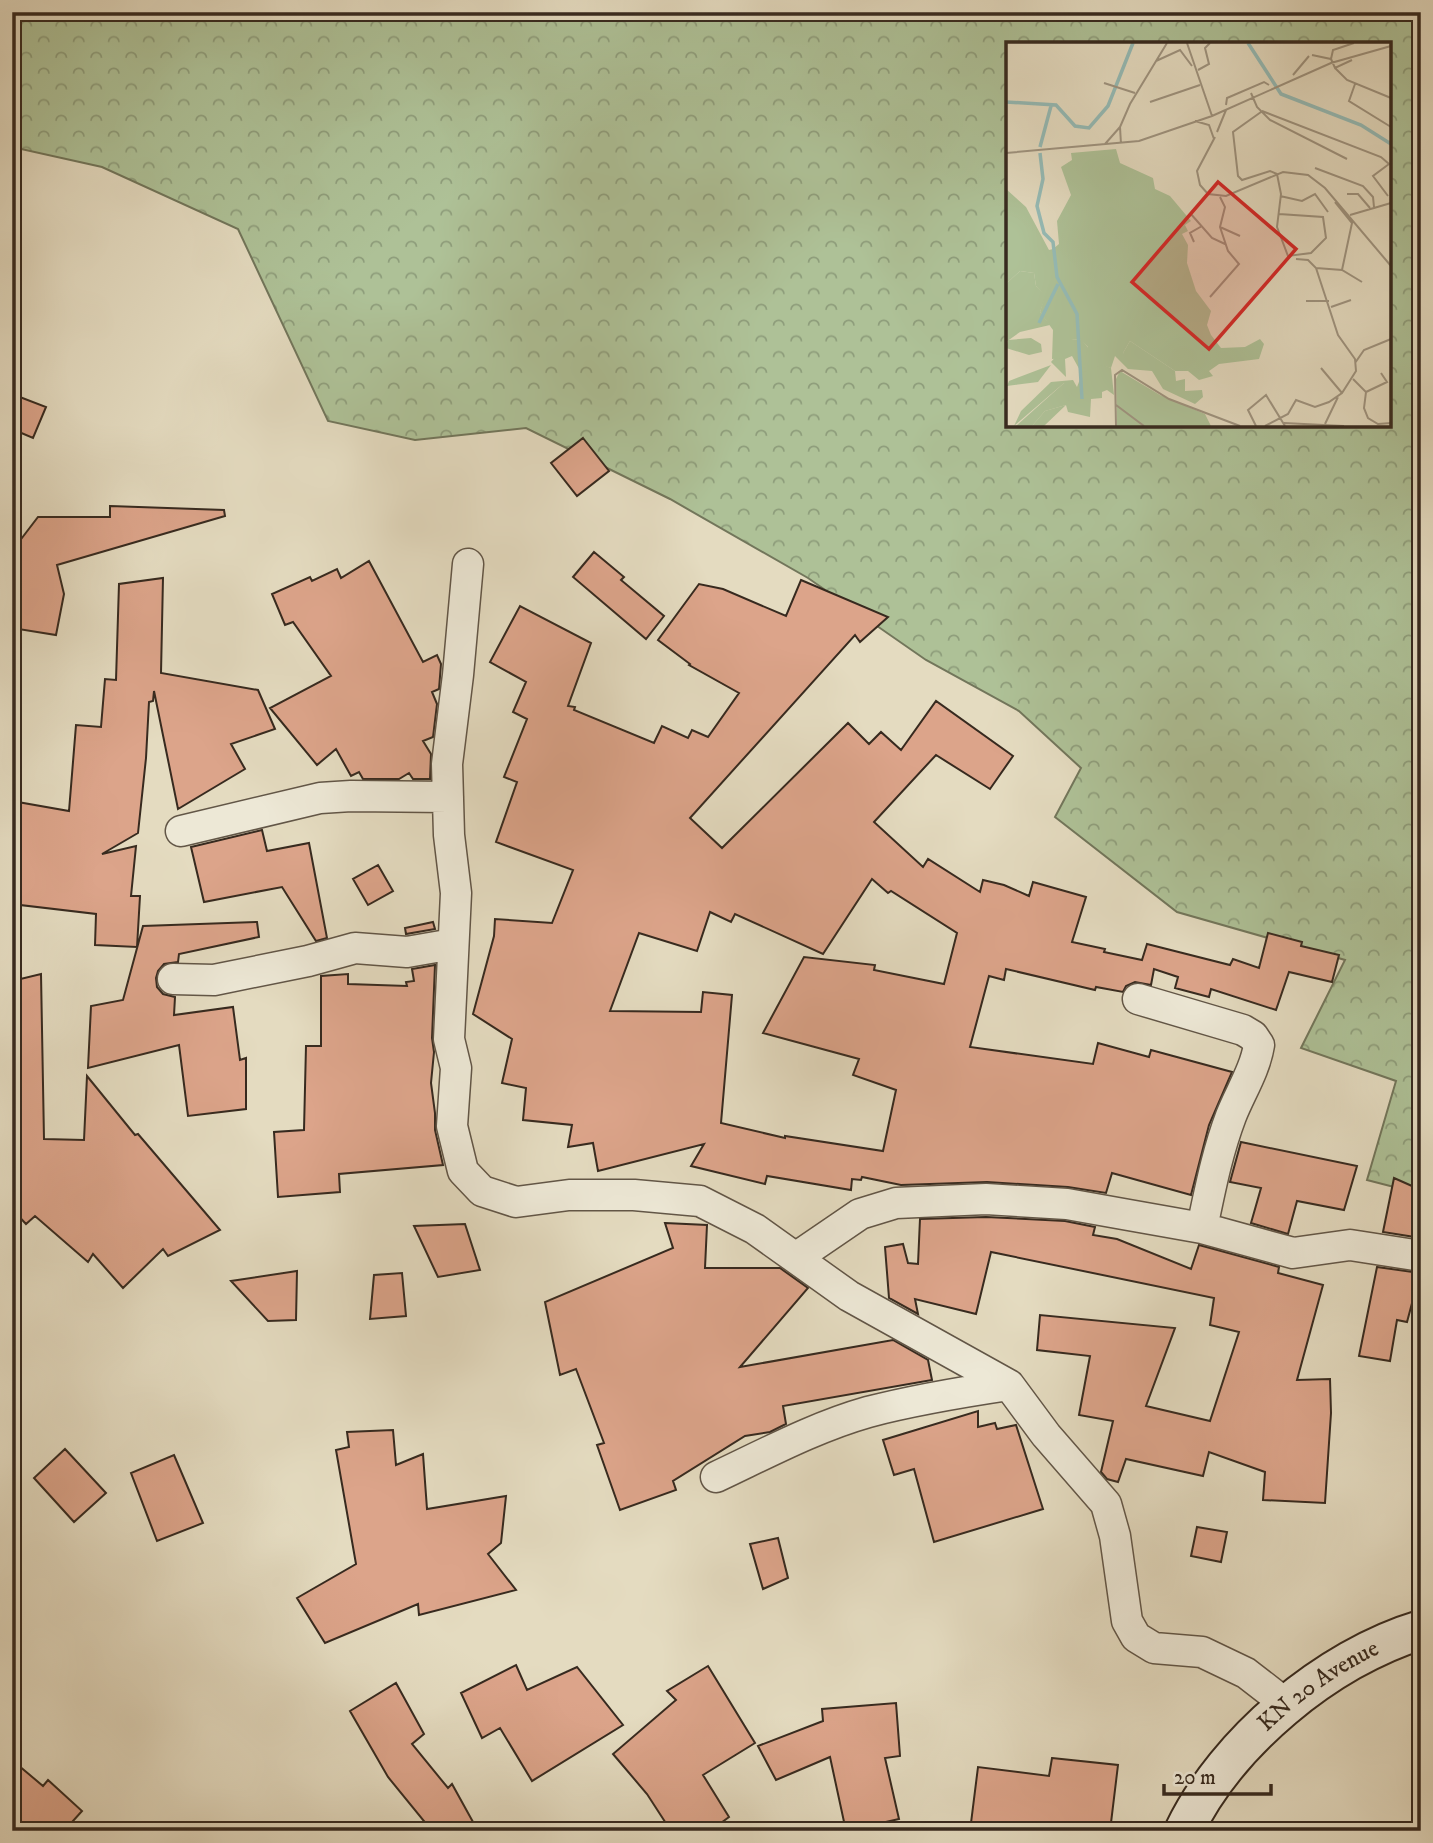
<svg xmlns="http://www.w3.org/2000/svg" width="1433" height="1843" font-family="'IM FELL DW Pica',serif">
  <defs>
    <pattern id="forest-crowns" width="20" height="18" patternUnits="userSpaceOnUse" patternTransform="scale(1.75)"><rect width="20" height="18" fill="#aec197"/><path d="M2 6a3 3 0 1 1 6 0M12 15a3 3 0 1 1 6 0" fill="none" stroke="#8e9d7b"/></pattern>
  </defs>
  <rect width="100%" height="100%" fill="#e4dbc0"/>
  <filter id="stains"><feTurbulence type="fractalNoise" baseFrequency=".00286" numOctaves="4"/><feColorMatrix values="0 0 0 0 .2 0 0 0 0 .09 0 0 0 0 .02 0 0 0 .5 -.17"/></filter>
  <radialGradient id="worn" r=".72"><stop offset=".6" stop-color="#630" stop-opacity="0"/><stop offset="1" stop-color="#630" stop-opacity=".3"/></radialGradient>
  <path fill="url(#forest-crowns)" stroke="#72765b" stroke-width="2" fill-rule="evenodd" d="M 12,12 L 1421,12 L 1421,1194 L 1367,1180 L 1396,1081 L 1301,1048 L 1345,960 L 1177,912 L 1055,817 L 1081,768 L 1019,711 L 926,660 L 808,578 L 670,499 L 526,428 L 415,440 L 328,421 L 238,229 L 102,167 L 12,147 ZM 1008,44 L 1389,44 L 1389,425 L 1008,425 Z"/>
  <path fill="#dca48a" stroke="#372a1f" stroke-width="2" fill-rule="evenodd" d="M 12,394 L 46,407 L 33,438 L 12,429 Z
    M 583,438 L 609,471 L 577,496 L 551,463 Z
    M 110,506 L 224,510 L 225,516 L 57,565 L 64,594 L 56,635 L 12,628 L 12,551 L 38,517 L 110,517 Z
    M 594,552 L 624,577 L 621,580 L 664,616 L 646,639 L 573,577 Z
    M 369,561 L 423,662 L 437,655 L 441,664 L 439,689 L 432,692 L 437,704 L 433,737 L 423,741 L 431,754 L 430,779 L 413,779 L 409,773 L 399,779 L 363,779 L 359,772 L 351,776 L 336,749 L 317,765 L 270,708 L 331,676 L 293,622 L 285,625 L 272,594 L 310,577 L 312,581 L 337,569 L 341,578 Z
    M 163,578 L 161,673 L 258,690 L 275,729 L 231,744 L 245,769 L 178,809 L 154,691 L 153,701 L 149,702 L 146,758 L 138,833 L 102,854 L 136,846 L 131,896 L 140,896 L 137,947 L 95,945 L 96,914 L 12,904 L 12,801 L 69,811 L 76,725 L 101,727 L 105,679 L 116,680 L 119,584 Z
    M 801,580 L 888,617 L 860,642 L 855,635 L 690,818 L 722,848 L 848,723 L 869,744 L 881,732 L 901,750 L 936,701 L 1013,756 L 990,789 L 936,755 L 874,822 L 923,867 L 928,859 L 980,892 L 983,880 L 1004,885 L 1029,896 L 1033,882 L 1086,897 L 1072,942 L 1105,949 L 1104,952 L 1142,960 L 1147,944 L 1230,965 L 1233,959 L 1259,968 L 1268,933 L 1302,942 L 1301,946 L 1339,955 L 1332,982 L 1289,972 L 1276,1010 L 1211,989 L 1209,997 L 1175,988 L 1178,977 L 1154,969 L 1151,985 L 1135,982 L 1126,986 L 1123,992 L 1096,987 L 1095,990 L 1006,969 L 1004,980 L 989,976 L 970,1047 L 1093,1064 L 1098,1043 L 1149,1057 L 1151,1050 L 1232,1072 L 1209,1125 L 1191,1195 L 1112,1173 L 1106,1193 L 1068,1187 L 987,1182 L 901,1185 L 862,1177 L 861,1180 L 852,1179 L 851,1190 L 767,1176 L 765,1184 L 691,1166 L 704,1144 L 598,1171 L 593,1143 L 568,1147 L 572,1125 L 523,1120 L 526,1088 L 502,1083 L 512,1039 L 473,1014 L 494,936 L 495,919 L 552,923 L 573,870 L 496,842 L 517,782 L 504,777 L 527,719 L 513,712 L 526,682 L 490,662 L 520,606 L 591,643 L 568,706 L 575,707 L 574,710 L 654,743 L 662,726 L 688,738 L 692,730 L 708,737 L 739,693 L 689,665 L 690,664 L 658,640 L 699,584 L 723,589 L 786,616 ZM 872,879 L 888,893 L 891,891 L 957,933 L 944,984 L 874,970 L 875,965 L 804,957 L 763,1033 L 859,1059 L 853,1075 L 896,1090 L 883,1151 L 785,1136 L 785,1138 L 721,1123 L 732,995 L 703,992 L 701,1012 L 610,1011 L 639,933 L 697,951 L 710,912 L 731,922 L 735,914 L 823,954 Z
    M 262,830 L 267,851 L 309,843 L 327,938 L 316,941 L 282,887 L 204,902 L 191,847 Z
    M 378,865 L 393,891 L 368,905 L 353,879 Z
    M 257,922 L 259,937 L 179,954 L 178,962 L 164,964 L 158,971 L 156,978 L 157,987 L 163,994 L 175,997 L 174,1015 L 233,1007 L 240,1060 L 246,1058 L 246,1109 L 188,1116 L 179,1045 L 88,1068 L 91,1006 L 123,1000 L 143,926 Z
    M 433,922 L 435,929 L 406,934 L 405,928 Z
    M 435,965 L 432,1038 L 434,1052 L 431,1083 L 435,1113 L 435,1130 L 443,1165 L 339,1174 L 340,1192 L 278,1197 L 274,1132 L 304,1130 L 306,1046 L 321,1046 L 321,976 L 348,974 L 348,984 L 407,986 L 406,982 L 414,981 L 412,969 Z
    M 41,974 L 44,1139 L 84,1140 L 87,1076 L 135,1135 L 138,1134 L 220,1230 L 168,1256 L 163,1249 L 123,1288 L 93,1254 L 88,1262 L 35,1216 L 26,1224 L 12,1209 L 12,981 Z
    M 1241,1142 L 1357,1166 L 1344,1210 L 1297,1201 L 1288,1234 L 1251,1223 L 1261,1188 L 1230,1182 Z
    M 1394,1178 L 1421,1190 L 1421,1238 L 1383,1232 Z
    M 986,1217 L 1065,1221 L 1095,1227 L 1093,1235 L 1117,1239 L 1191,1269 L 1199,1245 L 1279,1267 L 1278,1273 L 1323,1285 L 1297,1380 L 1330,1379 L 1331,1413 L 1325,1503 L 1263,1500 L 1265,1472 L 1209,1452 L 1203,1476 L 1126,1459 L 1118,1482 L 1107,1479 L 1101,1472 L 1113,1421 L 1079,1415 L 1090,1356 L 1037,1350 L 1040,1315 L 1175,1328 L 1146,1406 L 1210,1421 L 1239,1332 L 1210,1325 L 1214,1298 L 991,1252 L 976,1314 L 915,1299 L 918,1314 L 889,1298 L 885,1247 L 903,1244 L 908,1263 L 918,1264 L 920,1219 Z
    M 665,1223 L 707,1225 L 705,1268 L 780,1268 L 808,1288 L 740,1367 L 893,1340 L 928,1360 L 932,1380 L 783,1406 L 786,1424 L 770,1432 L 745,1436 L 673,1481 L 676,1490 L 620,1510 L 597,1445 L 604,1443 L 576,1369 L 560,1375 L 545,1302 L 673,1248 Z
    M 465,1224 L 480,1270 L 438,1277 L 414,1226 Z
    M 1377,1267 L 1420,1273 L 1407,1322 L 1397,1320 L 1390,1361 L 1359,1356 Z
    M 297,1271 L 296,1320 L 268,1321 L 231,1281 Z
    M 402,1273 L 406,1316 L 370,1319 L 374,1275 Z
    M 978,1411 L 978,1427 L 995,1423 L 997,1429 L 1016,1425 L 1043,1509 L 934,1542 L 914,1469 L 894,1475 L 883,1440 Z
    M 393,1430 L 396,1465 L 423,1454 L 427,1509 L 506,1496 L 501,1543 L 488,1554 L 516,1590 L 419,1615 L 418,1604 L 325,1643 L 297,1598 L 356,1564 L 336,1450 L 349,1447 L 347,1432 Z
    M 65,1449 L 106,1493 L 74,1522 L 34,1478 Z
    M 174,1455 L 203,1523 L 157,1541 L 131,1473 Z
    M 1197,1527 L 1227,1532 L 1221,1562 L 1191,1556 Z
    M 778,1538 L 788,1578 L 763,1589 L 750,1544 Z
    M 516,1665 L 527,1690 L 577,1667 L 623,1725 L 532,1781 L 500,1728 L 482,1738 L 461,1693 Z
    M 708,1666 L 755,1743 L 703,1775 L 729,1817 L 710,1831 L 671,1831 L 647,1794 L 613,1754 L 676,1700 L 667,1691 Z
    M 396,1683 L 424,1734 L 412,1744 L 448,1788 L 452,1784 L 478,1831 L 432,1831 L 388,1777 L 350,1711 Z
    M 896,1703 L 900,1756 L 885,1758 L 899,1819 L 846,1831 L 830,1757 L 776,1780 L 758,1746 L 823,1721 L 822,1709 Z
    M 1052,1758 L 1118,1765 L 1110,1831 L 970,1831 L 978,1767 L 1049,1776 Z
    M 12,1760 L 43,1786 L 48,1780 L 82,1811 L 64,1831 L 12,1831 Z"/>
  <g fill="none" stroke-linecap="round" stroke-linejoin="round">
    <g stroke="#625647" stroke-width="33">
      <path id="street" d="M 468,564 L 458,675 L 447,764 L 449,835 L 456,893 L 449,1039 L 456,1068 L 452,1126 L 463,1171 L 482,1191 L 516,1202 L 569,1195 L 634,1195 L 700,1201 L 755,1229 L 849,1296 L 1009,1385 L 1046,1435 L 1106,1504 L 1115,1536 L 1127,1621 L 1136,1637 L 1154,1648 L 1202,1652 L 1246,1673 L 1277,1697 L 1283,1706
        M 181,831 L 320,798 L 351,796 L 448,797
        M 173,979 L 214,980 L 308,961 L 355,948 L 407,952 L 453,944
        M 1138,999 L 1243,1030 L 1253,1036 L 1259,1045 C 1255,1070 1240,1093 1231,1116 C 1217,1153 1210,1190 1202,1228
        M 797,1257 L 860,1214 L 896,1203 L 986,1199 L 1067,1204 L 1123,1214 L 1202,1228 L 1293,1253 L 1350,1245 L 1421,1256
        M 716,1477 C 765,1454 815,1427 868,1412 C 914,1400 962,1392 1009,1385"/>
    </g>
    <g stroke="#372a1f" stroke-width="42">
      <g id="secondary">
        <path id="s1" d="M 1184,1831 C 1226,1743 1327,1658 1421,1630"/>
      </g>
    </g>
    <use href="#street" stroke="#ede8d6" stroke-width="30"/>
    <use href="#secondary" stroke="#ede8d6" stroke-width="38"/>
  </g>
  <g text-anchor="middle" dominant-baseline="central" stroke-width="6" stroke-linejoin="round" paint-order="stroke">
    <g font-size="24" fill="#372a1f" stroke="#ede8d6">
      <text stroke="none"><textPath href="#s1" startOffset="201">KN 20 Avenue</textPath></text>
    </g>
  </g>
  <g transform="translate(1006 42)">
    <rect width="385" height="385" fill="#e4dbc0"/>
    <path d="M 14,229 L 28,231 L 30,244 L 40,253 L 34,270 L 44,283 L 14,290 L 0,300 L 0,242 ZM 65,297 L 76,298 L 95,322 L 105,326 L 108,353 L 101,348 L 96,350 L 96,356 L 85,357 L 84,375 L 62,370 L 60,363 L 38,384 L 26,384 L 39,369 L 60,363 L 58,341 L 8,384 L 15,369 L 45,340 L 67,338 L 71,345 L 76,332 L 66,314 L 59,317 L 60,335 L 45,320 ZM 124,299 L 169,329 L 170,339 L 179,337 L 179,349 L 196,348 L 197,355 L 189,362 L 157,347 L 146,329 L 122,327 L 117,311 ZM 45,323 L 32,340 L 1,344 L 3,339 Z" fill="#aec197"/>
    <path d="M 110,107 L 114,121 L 147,136 L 149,147 L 164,154 L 185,179 L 179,183 L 182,189 L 176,192 L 182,203 L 181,221 L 190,249 L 205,269 L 201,283 L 205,293 L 215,306 L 239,305 L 254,297 L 258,302 L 253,317 L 213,322 L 203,329 L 207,334 L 193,338 L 182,329 L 169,329 L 124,299 L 117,311 L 122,316 L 122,327 L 109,314 L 105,326 L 95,323 L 76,331 L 82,305 L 75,298 L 65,297 L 65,311 L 59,316 L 46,317 L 47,288 L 34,270 L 39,253 L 30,244 L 28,231 L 14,229 L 0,242 L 0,147 L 20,165 L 43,208 L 47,207 L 53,202 L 51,179 L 65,153 L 55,125 L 66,118 L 65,111 ZM 25,296 L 35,302 L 36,310 L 23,313 L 0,306 L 2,298 ZM 114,329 L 154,353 L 199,372 L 205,384 L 111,384 L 110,337 ZM 58,341 L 66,349 L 60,363 L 39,369 L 26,384 L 10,384 Z" fill="#aec197"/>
    <path fill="none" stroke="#95bbb6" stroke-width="3.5" d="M 242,1 L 275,52 L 355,83 L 385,102M 0,60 L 50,63 L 69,84 L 83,86 L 102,64 L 127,1M 34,105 L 45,64M 34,111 L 37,137 L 31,164 L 38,191 L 47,200 L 51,235 L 71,272 L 76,357M 33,281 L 52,242"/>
    <path fill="none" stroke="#9f9480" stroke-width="2" d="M 181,1 L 206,74M 306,13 L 325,17 L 327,8 L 348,1M 325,17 L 329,26 L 346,18M 150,19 L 174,8 L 186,24M 329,26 L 341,38 L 385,56M 192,28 L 203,22 L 199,6 L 204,1M 287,33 L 303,14M 98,41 L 129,51M 349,42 L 343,59 L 385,85M 245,51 L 251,65 L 264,78 L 341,117M 144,60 L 194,43M 220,63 L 221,56 L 258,40 L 263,43M 256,69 L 375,115 L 383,122 L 367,134 L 382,154M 255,70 L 227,90 L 232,134 L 236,138 L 264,129 L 271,132 L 275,152 L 271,185 L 282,214 L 305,211 L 320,196 L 317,175 L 273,172M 189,79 L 203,83 L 208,97M 211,90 L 220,68M 209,95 L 191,129 L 194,143 L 202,152 L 220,154 L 277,130 L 302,133 L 319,146 L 385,224M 99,102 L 114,85M 115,102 L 114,85 L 124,62 L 161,1M 0,111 L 133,99 L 206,74 L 325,21 L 385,4M 309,126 L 357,144 L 367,155 L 368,165M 341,152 L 352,152 L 364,166M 274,154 L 296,159 L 309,152 L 322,170M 329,160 L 346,181 L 336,228M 184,171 L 206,196 L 219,202M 344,173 L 385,161M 214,185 L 234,194M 188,200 L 184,191 L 196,184M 310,226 L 336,228 L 356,240M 204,255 L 233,222 L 222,209 L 214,185 L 219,165 L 214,155M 300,259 L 323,259M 325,265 L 345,258M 349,321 L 358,308 L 385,297M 315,326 L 336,351M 347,337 L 360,350 L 358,366 L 362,376 L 372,382 L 385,381M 360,350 L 381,340 L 375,331M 110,363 L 138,384M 278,381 L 338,384M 319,382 L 332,355M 110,384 L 109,333 L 116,328 L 163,357 L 234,384M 250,384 L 242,368 L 260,353 L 279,384M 259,384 L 282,372 L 290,358 L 309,365 L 323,360 L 336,351 L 350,329 L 349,317 L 332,293 L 310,226 L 302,218 L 290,217"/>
    <path fill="#d62828" fill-opacity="0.15" stroke="#d62828" stroke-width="3.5" d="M 212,140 L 290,207 L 203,307 L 126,240 Z"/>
    <rect width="385" height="385" fill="none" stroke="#372a1f" stroke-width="3.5"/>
  </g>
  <rect width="1433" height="1843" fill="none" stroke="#e4dbc0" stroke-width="42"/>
  <rect x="14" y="14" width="1405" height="1815" fill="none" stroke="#372a1f" stroke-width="3.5"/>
  <rect x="21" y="21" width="1391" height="1801" fill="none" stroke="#372a1f" stroke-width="2"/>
  <path d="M1164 1784v10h107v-10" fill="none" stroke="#372a1f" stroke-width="3.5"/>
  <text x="1174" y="1784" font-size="21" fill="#372a1f" stroke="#ede8d6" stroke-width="5" paint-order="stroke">20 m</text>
  <rect width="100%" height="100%" filter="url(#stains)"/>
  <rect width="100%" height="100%" fill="url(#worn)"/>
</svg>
